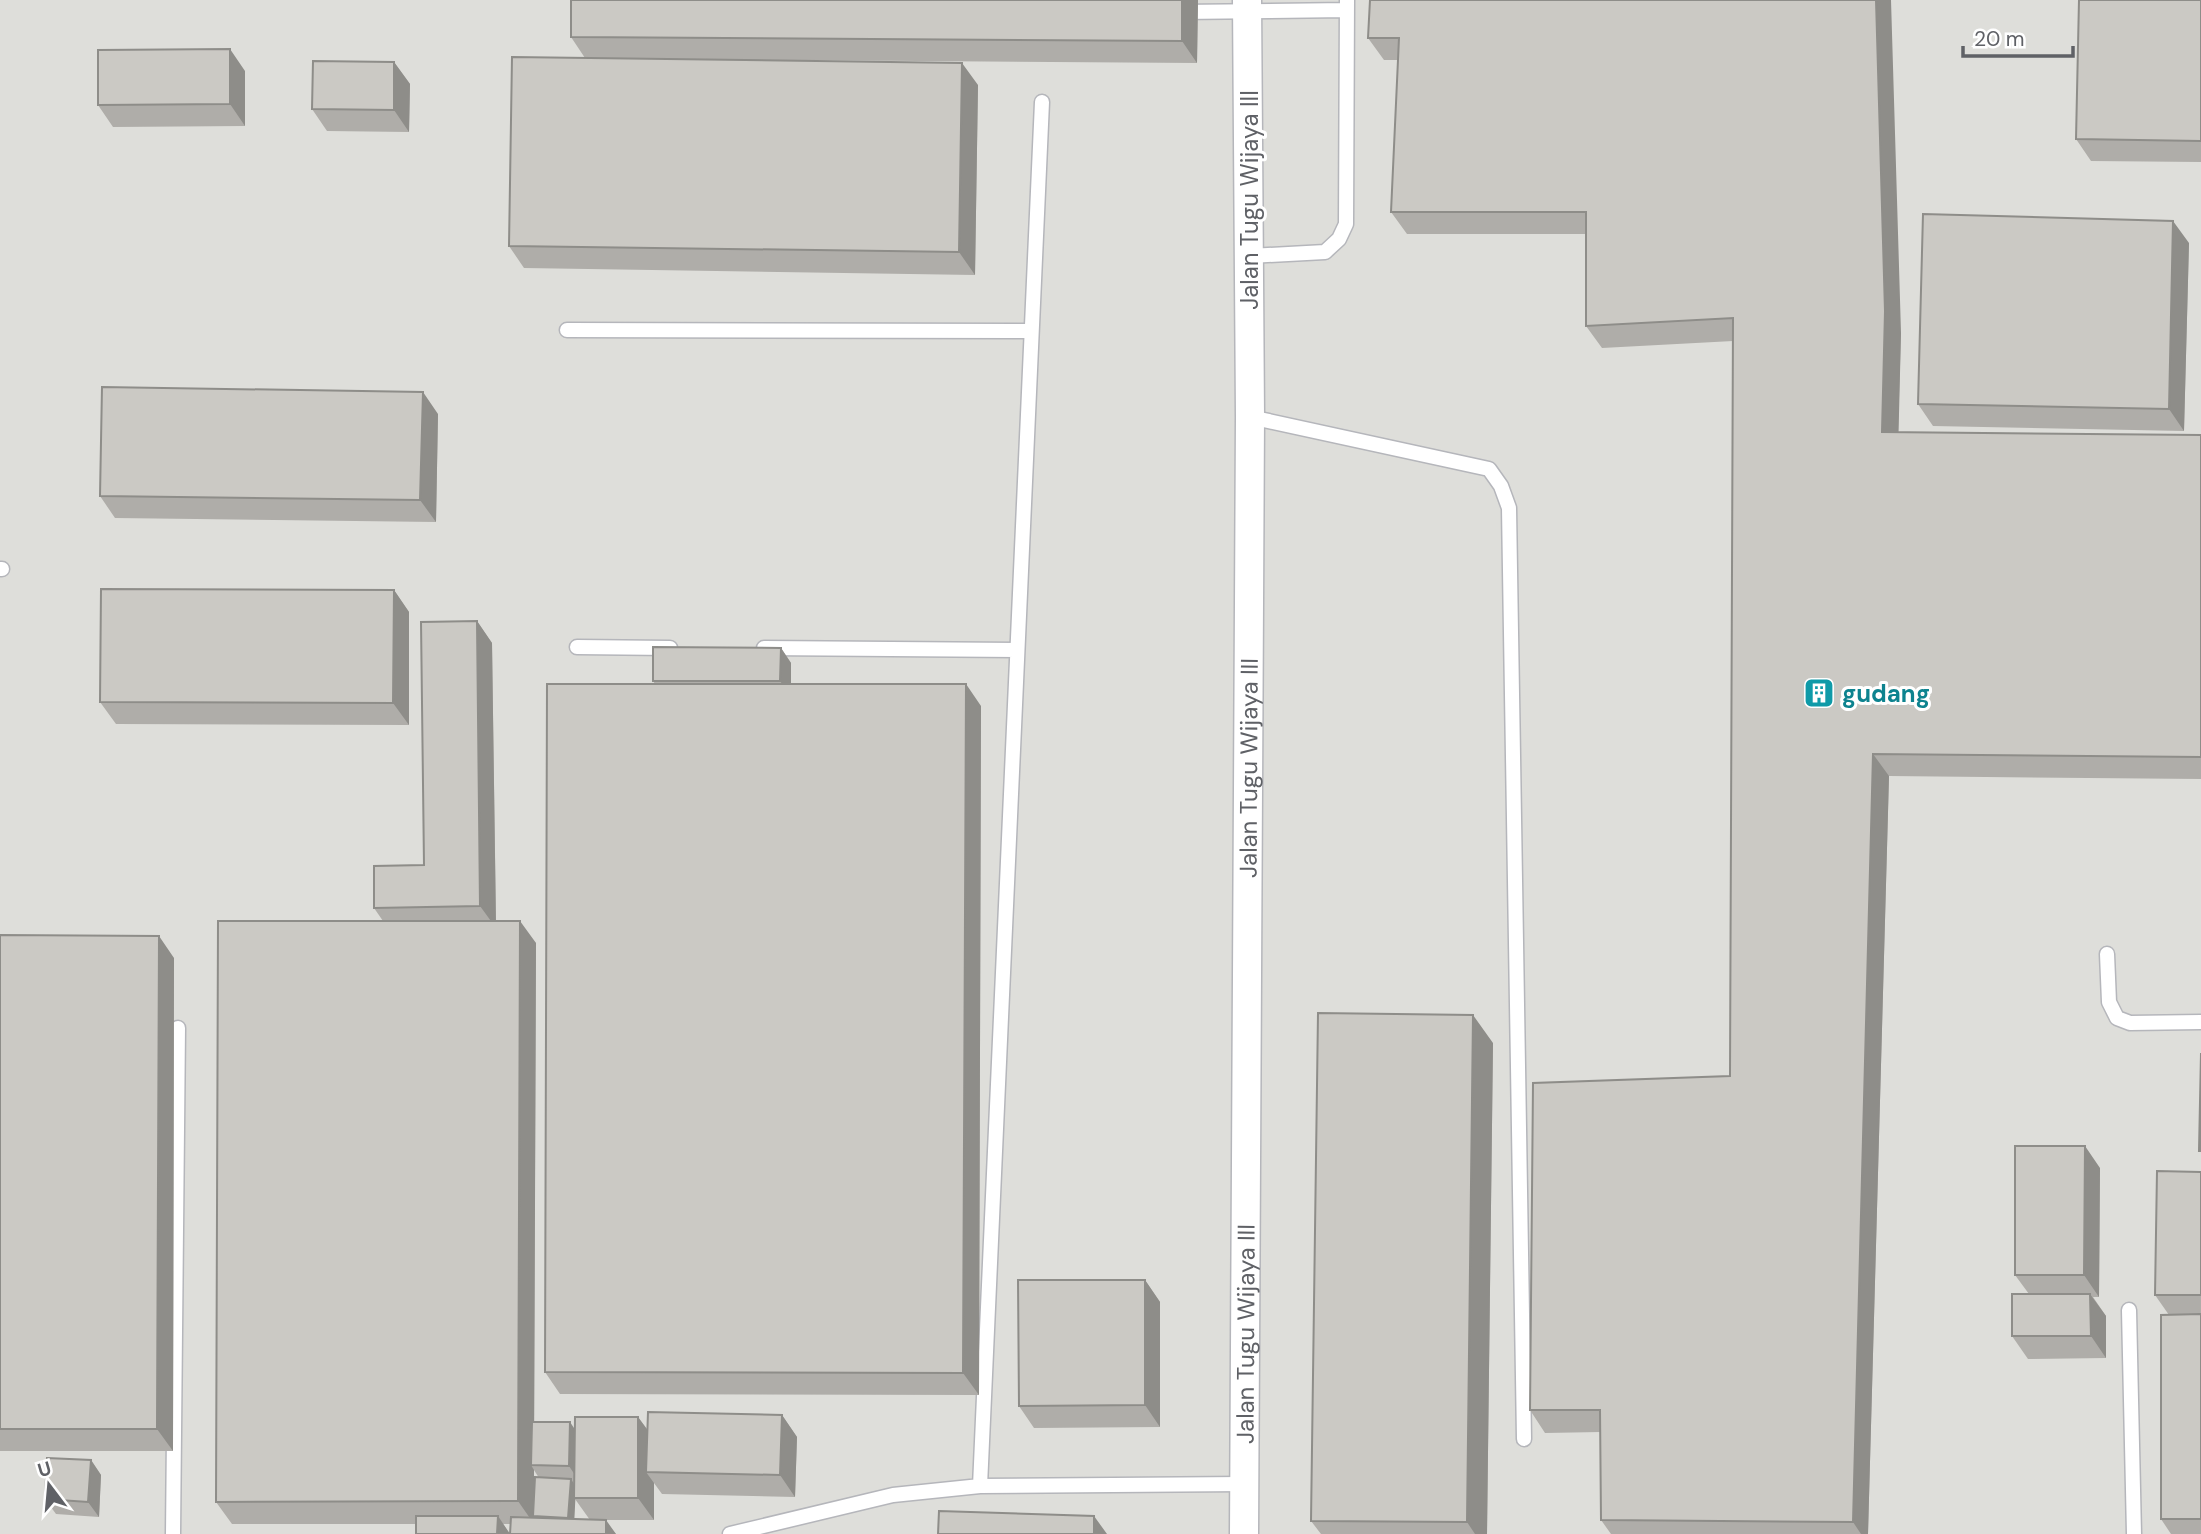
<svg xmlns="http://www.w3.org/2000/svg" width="2201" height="1534" font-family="'DM Sans',sans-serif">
  <rect width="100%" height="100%" fill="#efefe8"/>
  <path fill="#dededa" d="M 0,0 L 2201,0 L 2201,1534 L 0,1534 Z"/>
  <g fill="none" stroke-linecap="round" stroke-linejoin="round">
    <g stroke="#b5b6bb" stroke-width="17">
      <path id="lane" d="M 1180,12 L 1347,10
        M 1250,256 L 1325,252 L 1339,239 L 1346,224 L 1347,0
        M 567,330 L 1031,331
        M 1250,417 L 1489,469 L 1501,486 L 1509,508 L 1524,1439
        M 0,569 L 2,569
        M 577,647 L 670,648
        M 764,648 L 1017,650
        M 2107,954 L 2109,1002 L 2117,1018 L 2130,1023 L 2201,1022
        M 2129,1310 L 2134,1534
        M 980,1486 L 1042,102
        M 173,1534 L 178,1028
        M 730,1534 L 893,1495 L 980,1486 L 1244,1484"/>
    </g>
    <g stroke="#b5b6bb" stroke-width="31">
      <g id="street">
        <path id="s1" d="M 1244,1534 L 1250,417 L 1247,0"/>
      </g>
    </g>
    <use href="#lane" stroke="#fff" stroke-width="14"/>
    <use href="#street" stroke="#fff" stroke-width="28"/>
  </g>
  <path fill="#afada9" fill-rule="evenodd" d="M 571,0 L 1198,0 L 1197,63 L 785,60 L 978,85 L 975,275 L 524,268 L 509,246 L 585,58 L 571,37 Z
    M 1370,0 L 1901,333 L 1898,432 L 2201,435 L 2201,779 L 1889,776 L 1868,1534 L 1611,1534 L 1601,1520 L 1600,1432 L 1545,1433 L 1530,1410 L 1730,1076 L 1733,341 L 1602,348 L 1586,326 L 1586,234 L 1407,234 L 1391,212 L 1398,60 L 1384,60 L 1368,38 Z
    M 2201,0 L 2201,162 L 2091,161 L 2076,139 Z
    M 394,62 L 410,84 L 409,132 L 327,131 L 312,109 Z
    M 245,71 L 245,126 L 113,127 L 98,105 Z
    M 2189,243 L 2184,431 L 1933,426 L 1918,404 Z
    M 438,414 L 436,522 L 115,518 L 100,496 Z
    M 394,590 L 409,612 L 409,725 L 116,724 L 100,702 Z
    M 477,621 L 492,643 L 496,921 L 536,943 L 534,1422 L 575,1429 L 638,1417 L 647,1429 L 782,1415 L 797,1437 L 795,1497 L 662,1494 L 654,1483 L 654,1520 L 601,1520 L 616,1534 L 416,1534 L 416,1524 L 232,1524 L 216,1502 L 383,921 L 374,908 L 424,865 ZM 534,1470 L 539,1478 L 534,1509 ZM 575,1499 L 590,1520 L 574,1519 ZM 503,1524 L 510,1524 L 510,1534 Z
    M 781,648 L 791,663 L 791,684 L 981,706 L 979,1395 L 560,1394 L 545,1372 L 655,684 L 653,681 Z
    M 0,935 L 174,958 L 173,1451 L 0,1451 Z
    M 1493,1043 L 1487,1534 L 1321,1534 L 1311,1521 Z
    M 2100,1168 L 2099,1297 L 2093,1297 L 2106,1316 L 2106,1358 L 2028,1359 L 2012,1336 L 2029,1294 L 2015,1275 Z
    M 2201,1172 L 2201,1534 L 2171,1534 L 2161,1519 L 2169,1315 L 2155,1295 Z
    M 1145,1280 L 1160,1302 L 1160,1427 L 1034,1428 L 1019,1406 Z
    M 91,1460 L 101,1475 L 99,1517 L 56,1514 L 45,1499 Z"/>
  <path fill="#8e8d89" d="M 1182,0 L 1198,0 L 1197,63 L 1182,41 Z
    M 1876,0 L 1891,0 L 1901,333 L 1898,454 L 1882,432 Z
    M 230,49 L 245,71 L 245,126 L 230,104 Z
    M 394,62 L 410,84 L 409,132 L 394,110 Z
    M 962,63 L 978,85 L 975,275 L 959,252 Z
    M 2173,221 L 2189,243 L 2184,431 L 2169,409 Z
    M 423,392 L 438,414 L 436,522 L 420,500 Z
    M 394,590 L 409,612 L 409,725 L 393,703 Z
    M 477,621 L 492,643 L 496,928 L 480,906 Z
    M 781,648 L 791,663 L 791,696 L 780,681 Z
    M 966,684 L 981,706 L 979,1395 L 963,1373 Z
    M 1873,754 L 1889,776 L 1868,1534 L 1861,1534 L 1853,1522 Z
    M 520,921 L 536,943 L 534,1465 L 531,1465 L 534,1470 L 534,1524 L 518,1501 Z
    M 159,936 L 174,958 L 173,1451 L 157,1429 Z
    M 1473,1015 L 1493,1043 L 1487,1534 L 1475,1534 L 1467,1522 Z
    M 2085,1146 L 2100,1168 L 2099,1297 L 2084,1275 Z
    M 1145,1280 L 1160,1302 L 1160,1427 L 1145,1405 Z
    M 2090,1294 L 2106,1316 L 2106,1358 L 2091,1336 Z
    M 782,1415 L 797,1437 L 795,1497 L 780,1475 Z
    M 638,1417 L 654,1439 L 646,1472 L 654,1483 L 654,1520 L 638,1498 Z
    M 570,1422 L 580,1437 L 579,1481 L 569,1466 Z
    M 91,1460 L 101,1475 L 99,1517 L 88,1502 Z
    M 571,1479 L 576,1487 L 574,1525 L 568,1518 Z
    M 498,1516 L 510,1534 L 497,1534 Z
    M 1094,1516 L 1107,1534 L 1094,1534 Z
    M 606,1520 L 616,1534 L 606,1534 Z"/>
  <path fill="#cbc9c4" stroke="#8e8d89" stroke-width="2" d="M 571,0 L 1182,0 L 1182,41 L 571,37 Z
    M 1370,0 L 1876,0 L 1885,311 L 1882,432 L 2201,435 L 2201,757 L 1873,754 L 1853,1522 L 1601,1520 L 1600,1410 L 1530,1410 L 1533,1083 L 1730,1076 L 1733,318 L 1586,326 L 1586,212 L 1391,212 L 1399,38 L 1368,38 Z
    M 2079,0 L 2201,0 L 2201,141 L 2076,139 Z
    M 230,49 L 230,104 L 98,105 L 98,50 Z
    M 512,57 L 962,63 L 959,252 L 509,246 Z
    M 313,61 L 394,62 L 394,110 L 312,109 Z
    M 1923,214 L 2173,221 L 2169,409 L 1918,404 Z
    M 102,387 L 423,392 L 420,500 L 100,496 Z
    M 101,589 L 394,590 L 393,703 L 100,702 Z
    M 477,621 L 480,906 L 374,908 L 374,866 L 424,865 L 421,622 Z
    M 653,647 L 781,648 L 780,681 L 653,681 Z
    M 547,684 L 966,684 L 963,1373 L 545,1372 Z
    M 218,921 L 520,921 L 518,1501 L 216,1502 Z
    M 0,935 L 159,936 L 157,1429 L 0,1429 Z
    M 1318,1013 L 1473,1015 L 1467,1522 L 1311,1521 Z
    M 2201,1053 L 2201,1151 L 2199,1151 Z
    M 2015,1146 L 2085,1146 L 2084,1275 L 2015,1275 Z
    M 2157,1171 L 2201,1172 L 2201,1295 L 2155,1295 Z
    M 1018,1280 L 1145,1280 L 1145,1405 L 1019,1406 Z
    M 2012,1294 L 2090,1294 L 2091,1336 L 2012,1336 Z
    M 2201,1314 L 2201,1519 L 2161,1519 L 2161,1315 Z
    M 648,1412 L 782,1415 L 780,1475 L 646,1472 Z
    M 575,1417 L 638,1417 L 638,1498 L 574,1498 Z
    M 532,1422 L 570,1422 L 569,1466 L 531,1465 Z
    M 47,1458 L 91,1460 L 88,1502 L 45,1499 Z
    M 535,1477 L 571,1479 L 568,1518 L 533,1516 Z
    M 939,1511 L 1094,1516 L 1094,1534 L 938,1534 Z
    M 416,1516 L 498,1516 L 497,1534 L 416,1534 Z
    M 511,1517 L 606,1520 L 606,1534 L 510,1534 Z"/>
  <defs>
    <g id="building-square" transform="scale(1.575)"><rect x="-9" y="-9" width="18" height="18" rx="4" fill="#0f9aa8" stroke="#fff"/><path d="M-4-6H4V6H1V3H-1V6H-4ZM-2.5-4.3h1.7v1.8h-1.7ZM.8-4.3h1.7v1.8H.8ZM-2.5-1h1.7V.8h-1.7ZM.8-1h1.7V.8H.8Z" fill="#fff"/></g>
  </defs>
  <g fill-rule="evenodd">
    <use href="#building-square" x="1819" y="693"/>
  </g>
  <g text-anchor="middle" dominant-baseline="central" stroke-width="6" stroke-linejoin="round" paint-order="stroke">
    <g font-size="24" fill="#5f6166" stroke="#fff">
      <text transform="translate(1249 200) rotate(-90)">Jalan Tugu Wijaya III</text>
      <text stroke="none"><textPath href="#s1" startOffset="766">Jalan Tugu Wijaya III</textPath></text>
      <text stroke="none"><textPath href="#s1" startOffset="200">Jalan Tugu Wijaya III</textPath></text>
    </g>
    <g font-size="24" font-weight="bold" fill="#0d838f" stroke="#fff" text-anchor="start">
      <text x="1842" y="693">gudang</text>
    </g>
  </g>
  <g transform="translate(49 1485) rotate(344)" stroke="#ffffff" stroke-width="5" paint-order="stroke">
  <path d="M0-5L12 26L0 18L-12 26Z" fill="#5f6166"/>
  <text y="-10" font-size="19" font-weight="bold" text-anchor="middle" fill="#5f6166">U</text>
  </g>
  <path d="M1963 46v10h110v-10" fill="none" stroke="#5f6166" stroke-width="3.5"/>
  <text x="1974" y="46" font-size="21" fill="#5f6166" stroke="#ffffff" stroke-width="5" paint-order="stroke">20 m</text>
</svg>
